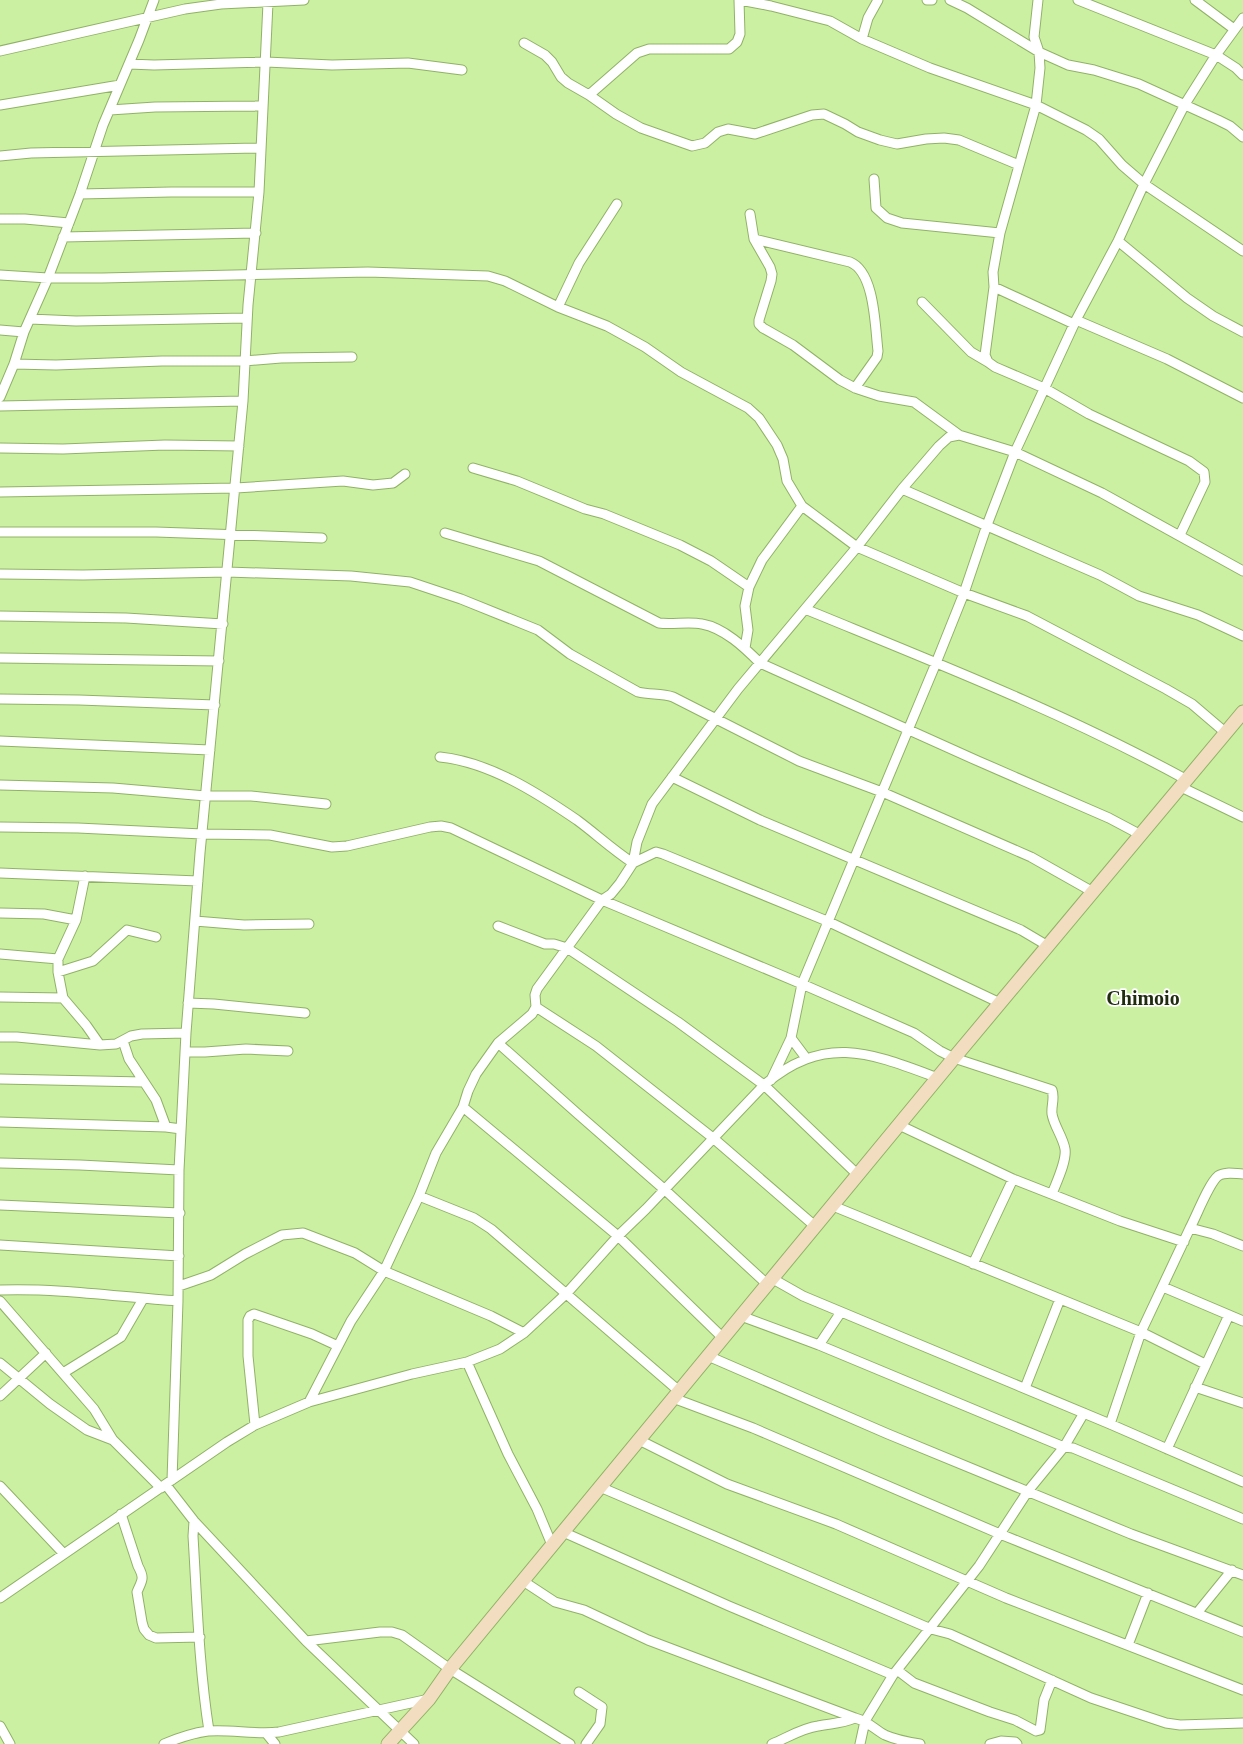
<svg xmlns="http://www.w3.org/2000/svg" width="1243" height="1744" font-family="Georgia,serif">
  <rect width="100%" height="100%" fill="#ccf0a2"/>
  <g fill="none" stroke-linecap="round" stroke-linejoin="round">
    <g stroke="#90b266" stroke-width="11">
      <path id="street" d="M 740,0 L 771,6 L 830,21 L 862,39 L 930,68 L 1036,105 L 1086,130 L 1099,139 L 1122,165 L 1144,184 L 1243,251
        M 927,0 L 932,0
        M 950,0 L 967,8 L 1039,52 L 1068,65 L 1094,70 L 1139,84 L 1218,120 L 1230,126 L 1243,137
        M 1038,0 L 1034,37 L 1039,52 L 1040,68 L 1036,105 L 1000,233 L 993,272 L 994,287 L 985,355 L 988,362 L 995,367 L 1044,388 L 1089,414 L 1189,461 L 1204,472 L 1205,482 L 1180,535
        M 1078,0 L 1216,55 L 1236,68 L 1243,75
        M 1195,0 L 1234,29
        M 862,39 L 868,18 L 878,0
        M 524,43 L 545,55 L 552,62 L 561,77 L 568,83 L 589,95 L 616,114 L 641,128 L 692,146 L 705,143 L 718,132 L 728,129 L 755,134 L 812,115 L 824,114 L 845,124 L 858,132 L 880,140 L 897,144 L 926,139 L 944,138 L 959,140 L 1019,165
        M 0,51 L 185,9 L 221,4 L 304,0
        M 129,64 L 154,65 L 266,62 L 332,65 L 408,63 L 462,70
        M 589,95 L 637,53 L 649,49 L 729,49 L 737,42 L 740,34 L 739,0
        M 0,105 L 120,85
        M 110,110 L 155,107 L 262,106
        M 0,156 L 31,153 L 261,148
        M 874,179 L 876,208 L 887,218 L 902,223 L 1000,233
        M 80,194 L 171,192 L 259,192
        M 750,214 L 754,239 L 770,267 L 772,274 L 771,281 L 759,320 L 759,324 L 763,328 L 793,345 L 840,380 L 855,388 L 879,396 L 914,402 L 959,435
        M 0,219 L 25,219 L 69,223
        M 63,237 L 256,233
        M 754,239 L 850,262 C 875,272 875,327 878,351 L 877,357 L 855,388
        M 1118,241 L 1187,298 L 1213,316 L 1243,332
        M 0,275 L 48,278 L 102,278 L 368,272 L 488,276 L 505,281 L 558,307 L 607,326 L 645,347 L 681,372 L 748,408 L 759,418 L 777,445 L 783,459 L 787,481 L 802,506 L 857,547 L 964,593 L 1027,616 L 1166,689 L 1192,704 L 1226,733
        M 994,287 L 1074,324
        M 922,302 L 971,352 L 988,362
        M 558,307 L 579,263 L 617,204
        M 30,319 L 76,321 L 247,318
        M 1076,320 L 1167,359 L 1243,398
        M 0,330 L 24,332
        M 14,364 L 56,365 L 162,361 L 245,361 L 281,358 L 352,357
        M 0,397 L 14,364 L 24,332 L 48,278 L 80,194 L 103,125 L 139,40 L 154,0
        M 0,406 L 243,401
        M 0,448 L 63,449 L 165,445 L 239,446
        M 473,468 L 517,481 L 585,509 L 604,514 L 680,545 L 711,561 L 749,587
        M 902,489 L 1100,575 L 1139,596 L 1198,615 L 1243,636
        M 0,492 L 236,488 L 343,481 L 373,485 L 393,483 L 405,474
        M 0,532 L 156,532 L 322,538
        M 445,533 L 539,561 L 659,623 C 673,625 688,621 702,624 C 724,628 744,647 760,663 L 978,761 L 1109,818 L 1141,835
        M 0,574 L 83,575 L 227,572 L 351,576 L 410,582 L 461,599 L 538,630 L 570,654 L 638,692 C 650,695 661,693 673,697 L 799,761 L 882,792 L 1031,857 L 1093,892
        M 805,609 C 934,662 1065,713 1187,780
        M 0,616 L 126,618 L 223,624
        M 745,648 L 748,630 L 745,606 L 749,587 L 762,560 L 802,506
        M 0,658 L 219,661
        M 0,699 L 79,700 L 215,705
        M 0,741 L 210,750
        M 440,757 C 489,762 536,792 577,820 C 596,834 613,850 633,863 L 656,852 L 663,854 L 827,921 L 1000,1003
        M 672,777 L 760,820 L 1021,930 L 1048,946
        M 0,785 L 113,788 L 206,796 L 251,796 L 326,804
        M 1181,787 L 1243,817
        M 0,827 L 78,828 L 202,834 L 270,835 L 332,847 L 347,846 L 430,827 L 441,826 L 451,828 L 602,900 L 802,984 L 914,1033 L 940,1051 L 954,1058 L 1052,1090 C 1055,1098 1051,1106 1052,1114 C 1054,1126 1063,1137 1065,1149 C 1067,1161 1056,1183 1052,1194
        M 0,873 L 198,881
        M 85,876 L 76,920 L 58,959 L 58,972 L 63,998 L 86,1025 L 100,1045
        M 0,913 L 44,914 L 76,920
        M 195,921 L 244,925 L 309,924
        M 498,926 L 545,944 L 554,944 L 567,948 L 678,1022 L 764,1085 L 858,1175
        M 0,954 L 58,959
        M 58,972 L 93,961 L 127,930 L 156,937
        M 0,997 L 63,998
        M 188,1003 L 214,1004 L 305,1013
        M 536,1007 L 596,1046 L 713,1138 L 816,1227
        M 0,1037 L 17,1037 L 100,1045 L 116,1044 L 131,1036 L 142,1034 L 186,1033
        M 791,1038 L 806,1058
        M 123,1041 L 129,1059 L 156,1100 L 166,1127
        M 498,1043 L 579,1115 L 665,1190 L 768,1285
        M 186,1052 L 205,1052 L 246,1049 L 288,1051
        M 0,1079 L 144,1082
        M 771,1080 L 791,1038 L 802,984 L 936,663 L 964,593 L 987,525 L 1015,452 L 1076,320 L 1118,241 L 1144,184 L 1185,104 L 1216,55 L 1243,18
        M 463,1107 L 618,1236 L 723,1338
        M 0,1122 L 166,1127 L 181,1129
        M 899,1125 L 1013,1179 L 1120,1221 L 1184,1242
        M 0,1163 L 80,1165 L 179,1170
        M 419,1196 L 474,1218 L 491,1229 L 679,1391
        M 0,1205 L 180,1213
        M 833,1206 L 1141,1332 L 1205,1364
        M 1190,1228 C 1196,1217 1209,1183 1218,1176 C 1225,1171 1236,1174 1243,1174
        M 0,1245 L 179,1256
        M 973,1264 L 1013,1179
        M 773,1279 L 803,1296 L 1110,1424 L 1243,1482
        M 179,1286 L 211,1275 L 245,1254 L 282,1235 L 303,1233 L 355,1253 L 384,1271 L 491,1316 L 524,1333
        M 1163,1287 L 1243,1321
        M 0,1290 C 60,1288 119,1297 178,1301
        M 0,1301 L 94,1409 L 113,1440 L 161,1488
        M 741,1316 L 819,1345 L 1064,1447 L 1073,1448 L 1243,1519
        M 819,1345 L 841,1312
        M 708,1356 L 888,1434 L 1131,1534 L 1243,1575
        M 467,1362 L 508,1454 L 537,1509 L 552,1545
        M 0,1363 L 50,1404 L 87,1430 L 113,1440
        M 63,1373 L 121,1337 L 143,1299
        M 1195,1387 L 1243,1403
        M 1025,1388 L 1060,1299
        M 0,1396 L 46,1353
        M 673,1398 L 753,1428 L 1000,1534 L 1243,1632
        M 309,1402 L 351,1321 L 384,1271 L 419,1196 L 436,1153 L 463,1107 L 468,1091 L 476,1074 L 498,1043 L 532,1014 L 536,1007 L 535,995 L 537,989 L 602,900 L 611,894 L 620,883 L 633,863 L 637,842 L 652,804 L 738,689 L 857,547 L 902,489 L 939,446 L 949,437 L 959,435 L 1015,452 L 1102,493 L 1243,571
        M 1110,1424 L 1141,1332 L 1190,1228 L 1213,1234 L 1243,1246
        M 255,1425 L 248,1356 L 248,1320 L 250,1316 L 254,1314 L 312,1334 L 338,1346
        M 639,1440 L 727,1484 L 836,1524 L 1006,1598 L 1243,1690
        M 1167,1449 L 1229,1315
        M 172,1480 L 178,1301 L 179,1170 L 186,1033 L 200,853 L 243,401 L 248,305 L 259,192 L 268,3
        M 166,1485 L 194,1521 L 306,1641 L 414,1744
        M 0,1486 L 64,1554
        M 600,1487 L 931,1629 L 950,1634 L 1091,1698 L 1166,1723 L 1180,1725 L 1243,1723
        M 121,1514 L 138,1566 C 145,1579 142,1580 137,1592 L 142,1622 L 144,1629 L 149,1635 L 156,1638 L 200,1637
        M 194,1521 L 193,1536 C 197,1601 199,1667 209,1731
        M 563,1532 L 729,1606 L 893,1675
        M 523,1581 L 555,1602 L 584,1610 L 648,1640 L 855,1718 C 868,1721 874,1729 885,1735 C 896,1740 908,1742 920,1744
        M 0,1598 L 227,1442 L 255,1425 L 309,1402 L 412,1374 L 467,1362 L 500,1349 L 524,1333 L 567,1293 L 618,1236 L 646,1209 L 764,1085 C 825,1033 871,1053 938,1078
        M 1197,1613 L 1232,1570
        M 306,1641 L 380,1632 L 392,1632 L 402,1635 L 450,1669 L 570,1744
        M 1128,1645 L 1148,1593
        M 897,1670 L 914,1683 L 990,1712 L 1015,1720 L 1036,1731 L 1040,1730 L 1044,1700 L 1052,1680
        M 579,1692 L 602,1707 L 600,1724 L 586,1744
        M 0,1726 L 10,1744
        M 266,1733 L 275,1744
        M 164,1744 C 178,1738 193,1733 208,1731 C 231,1729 256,1735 279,1732 L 429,1699
        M 772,1744 C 787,1738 802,1728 818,1726 C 833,1723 840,1724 855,1718
        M 860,1744 L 865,1721 L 893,1675 L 979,1566 L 1028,1491 L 1064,1447 L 1084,1413
        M 990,1744 L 1001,1741 L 1015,1742 L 1017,1744"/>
    </g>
    <g stroke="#90b266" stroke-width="15">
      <path id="secondary" d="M 388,1744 L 429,1699 L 450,1669 L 954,1058 L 1243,712"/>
    </g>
    <use href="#street" stroke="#fff" stroke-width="9"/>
    <use href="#secondary" stroke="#f3ddc1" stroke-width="13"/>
  </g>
  <g text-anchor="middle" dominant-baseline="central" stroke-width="3.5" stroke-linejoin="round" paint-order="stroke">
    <g font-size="20" font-weight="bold" fill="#1f2c0d" stroke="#fff">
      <text x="1143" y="998">Chimoio</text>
    </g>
  </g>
</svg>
